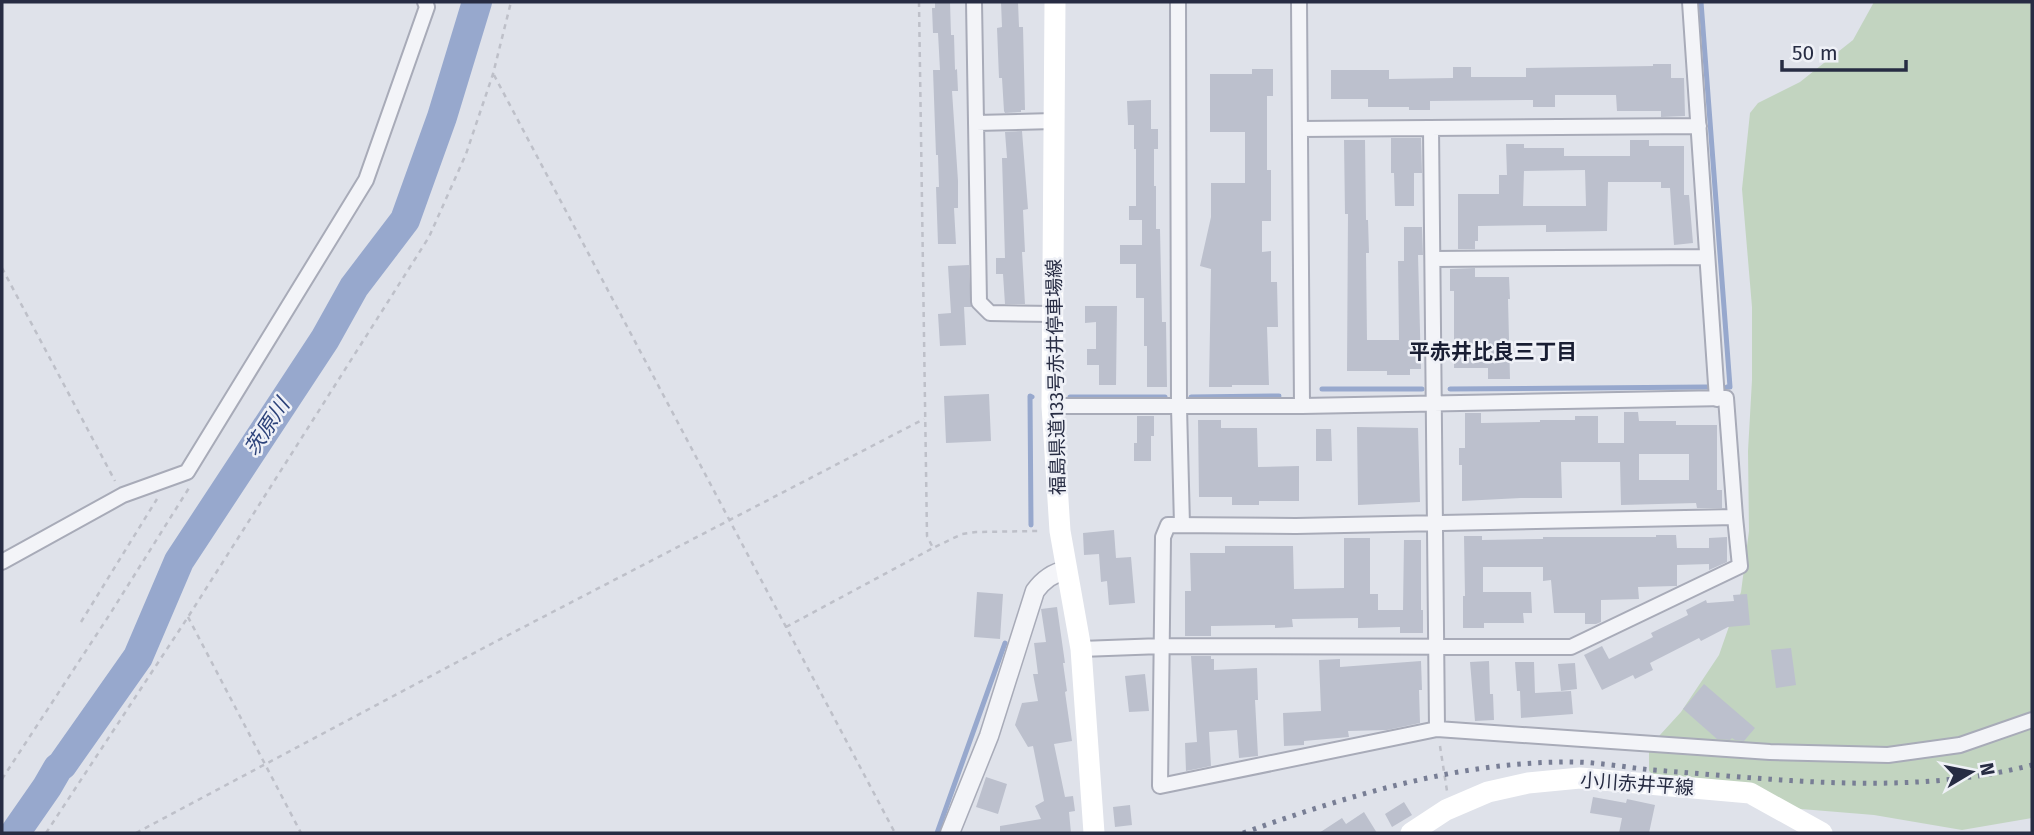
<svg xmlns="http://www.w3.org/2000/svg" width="2034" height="835" font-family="'Fira Sans','Noto Sans JP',sans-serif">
  <rect width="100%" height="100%" fill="#dfe2ea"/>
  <path fill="#c2d4c0" d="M 1874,2 L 2032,2 L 2032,818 L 1962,830 L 1874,815 L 1801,809 L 1663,784 L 1649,771 L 1649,747 L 1681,712 L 1719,655 L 1741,592 L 1749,531 L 1748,451 L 1752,380 L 1752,307 L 1742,189 L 1750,113 L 1758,103 L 1800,82 L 1853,40 Z"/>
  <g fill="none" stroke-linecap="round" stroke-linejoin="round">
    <path stroke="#97a8cd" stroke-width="5" d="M 1701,2 L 1730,387 L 1727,387
      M 1322,389 L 1422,389
      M 1450,389 L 1707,387
      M 1070,397 L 1165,397
      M 1191,397 L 1279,396
      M 1031,525 L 1030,396 L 1032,397
      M 937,833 L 1005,643"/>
    <path stroke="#97a8cd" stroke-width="30" d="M 15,833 L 47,787 L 58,768 L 62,765 L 138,657 L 179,561 L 325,339 L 354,287 L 405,220 L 442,117 L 477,2"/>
  </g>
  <path fill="#bcc0cd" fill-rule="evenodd" d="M 935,2 L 950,2 L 951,35 L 954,35 L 955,70 L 957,69 L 958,91 L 952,91 L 958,181 L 958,208 L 954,208 L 956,244 L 938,244 L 936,187 L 939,187 L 938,155 L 936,155 L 933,70 L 940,70 L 938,33 L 933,33 L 932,8 L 935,8 Z
    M 1001,2 L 1018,2 L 1019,27 L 1023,27 L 1025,110 L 1021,110 L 1021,112 L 1005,113 L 1004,111 L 1002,78 L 999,78 L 997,28 L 1002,27 Z
    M 1653,64 L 1671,64 L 1671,78 L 1684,78 L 1685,116 L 1661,117 L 1661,111 L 1617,111 L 1616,95 L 1555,95 L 1555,107 L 1533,107 L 1533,100 L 1430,101 L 1430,110 L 1409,110 L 1409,107 L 1368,107 L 1368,99 L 1331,99 L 1331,70 L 1389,70 L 1389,79 L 1453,78 L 1453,67 L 1471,67 L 1471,77 L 1526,77 L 1526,68 L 1653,66 Z
    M 1252,69 L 1273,69 L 1273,96 L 1267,96 L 1267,170 L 1271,170 L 1271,221 L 1262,221 L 1262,252 L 1271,251 L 1271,282 L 1277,282 L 1278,327 L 1267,327 L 1269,385 L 1232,385 L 1232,387 L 1209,387 L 1211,269 L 1200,266 L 1211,217 L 1211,183 L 1245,183 L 1245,132 L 1210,132 L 1210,74 L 1252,74 Z
    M 1151,100 L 1151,129 L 1158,129 L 1158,149 L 1154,149 L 1154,186 L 1156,186 L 1156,229 L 1160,229 L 1162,322 L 1166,322 L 1167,387 L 1147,387 L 1147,346 L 1144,346 L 1144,298 L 1136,298 L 1136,264 L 1120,264 L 1120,245 L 1142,245 L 1142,220 L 1129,220 L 1129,206 L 1136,206 L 1136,149 L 1134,149 L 1134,125 L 1128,125 L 1127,101 Z
    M 1022,131 L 1028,209 L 1023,210 L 1025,252 L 1022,252 L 1025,304 L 1005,304 L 1003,274 L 996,274 L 996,258 L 1005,258 L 1002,158 L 1007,158 L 1005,132 Z
    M 1391,138 L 1421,138 L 1422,173 L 1414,173 L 1414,206 L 1395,206 L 1394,173 L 1391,173 Z
    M 1344,140 L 1365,140 L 1366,220 L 1368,220 L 1369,253 L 1366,253 L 1367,340 L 1399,340 L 1398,261 L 1404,261 L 1404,227 L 1422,227 L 1423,255 L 1418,255 L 1421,369 L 1410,369 L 1410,375 L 1387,375 L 1387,371 L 1347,371 L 1348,214 L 1345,214 Z
    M 1630,140 L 1649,140 L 1649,146 L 1684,146 L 1684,195 L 1689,195 L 1693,243 L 1674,245 L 1670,188 L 1661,188 L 1661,182 L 1608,182 L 1607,231 L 1546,232 L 1546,225 L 1478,226 L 1478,241 L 1475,241 L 1475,249 L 1458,249 L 1458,194 L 1499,194 L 1499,175 L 1507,175 L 1506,144 L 1524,144 L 1524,148 L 1564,148 L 1564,156 L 1630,156 ZM 1585,170 L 1586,206 L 1523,206 L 1524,171 Z
    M 969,265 L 971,307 L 964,307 L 966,345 L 940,346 L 938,314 L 951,313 L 948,266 Z
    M 1475,268 L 1475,277 L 1509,277 L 1510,299 L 1508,299 L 1510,379 L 1488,379 L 1488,368 L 1454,368 L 1454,291 L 1450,291 L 1450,269 Z
    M 1085,306 L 1117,306 L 1116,385 L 1099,385 L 1099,365 L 1087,365 L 1087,349 L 1096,349 L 1096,322 L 1085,323 Z
    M 989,394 L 991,441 L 946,443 L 944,396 Z
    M 1624,412 L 1638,412 L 1639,421 L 1676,421 L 1676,425 L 1717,425 L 1717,490 L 1722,490 L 1722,508 L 1697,508 L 1696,503 L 1621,505 L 1620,462 L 1561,462 L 1562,498 L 1521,498 L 1462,501 L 1462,465 L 1459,465 L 1459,448 L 1465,448 L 1465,413 L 1481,413 L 1481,423 L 1540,422 L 1540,420 L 1575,420 L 1575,416 L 1598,416 L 1598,443 L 1624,443 ZM 1639,454 L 1689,454 L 1689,480 L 1639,480 Z
    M 1137,416 L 1154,416 L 1154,436 L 1151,436 L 1151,461 L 1134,461 L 1134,443 L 1137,443 Z
    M 1198,420 L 1221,420 L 1221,428 L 1257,428 L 1258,467 L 1299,466 L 1299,501 L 1259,501 L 1259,505 L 1232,505 L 1232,497 L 1199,497 Z
    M 1357,427 L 1418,428 L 1420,502 L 1358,505 Z
    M 1316,429 L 1331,429 L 1332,461 L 1316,461 Z
    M 1114,530 L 1116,558 L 1131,557 L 1135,603 L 1109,605 L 1107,581 L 1101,582 L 1099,554 L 1084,555 L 1083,533 Z
    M 1656,535 L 1676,535 L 1677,548 L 1709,548 L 1709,538 L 1727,537 L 1727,562 L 1709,570 L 1709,564 L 1677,565 L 1677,586 L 1675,586 L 1638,587 L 1639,599 L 1601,600 L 1601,622 L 1596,624 L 1585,624 L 1585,613 L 1554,613 L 1551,580 L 1543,581 L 1543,567 L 1483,567 L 1483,592 L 1531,592 L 1532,613 L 1523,613 L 1524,623 L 1484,623 L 1484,628 L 1463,628 L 1463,596 L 1465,596 L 1464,536 L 1482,536 L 1482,540 L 1543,539 L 1543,537 L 1656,537 Z
    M 1344,538 L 1370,538 L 1370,594 L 1378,594 L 1378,610 L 1403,610 L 1404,540 L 1421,540 L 1421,610 L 1423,610 L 1423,633 L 1400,633 L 1400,627 L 1358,628 L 1358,618 L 1292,619 L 1293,627 L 1275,628 L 1275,625 L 1211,626 L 1211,636 L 1185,636 L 1185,591 L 1191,591 L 1190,553 L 1225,553 L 1225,546 L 1293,546 L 1294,589 L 1344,588 Z
    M 977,592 L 1003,594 L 1000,639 L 974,637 Z
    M 1747,594 L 1750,625 L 1728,627 L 1701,641 L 1699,638 L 1650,663 L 1653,670 L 1635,679 L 1633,675 L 1602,690 L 1584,655 L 1602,646 L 1609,659 L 1653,637 L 1651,633 L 1688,615 L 1686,610 L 1706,600 L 1707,603 L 1734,601 L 1733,595 Z
    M 1057,607 L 1065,663 L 1063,663 L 1067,691 L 1065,692 L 1072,741 L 1054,744 L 1065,797 L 1073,796 L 1075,811 L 1069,812 L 1071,833 L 1000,833 L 1000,826 L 1041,819 L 1035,806 L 1044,801 L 1033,746 L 1028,747 L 1015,725 L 1022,703 L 1038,701 L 1033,674 L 1038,674 L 1034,643 L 1046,642 L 1041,609 Z
    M 1791,648 L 1796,685 L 1776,688 L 1771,650 Z
    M 1191,656 L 1211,656 L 1211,659 L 1214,659 L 1214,670 L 1257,668 L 1258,700 L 1255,700 L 1258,756 L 1239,758 L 1237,730 L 1209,732 L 1211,766 L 1186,771 L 1185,743 L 1197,742 Z
    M 1340,659 L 1340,667 L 1421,661 L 1422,690 L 1419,690 L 1420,723 L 1387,730 L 1348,731 L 1349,737 L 1304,741 L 1304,745 L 1284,746 L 1283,713 L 1321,711 L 1319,660 Z
    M 1489,661 L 1490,694 L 1493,694 L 1494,720 L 1475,721 L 1470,662 Z
    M 1515,662 L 1534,662 L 1535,693 L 1571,691 L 1573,714 L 1521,718 L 1520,691 L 1517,691 Z
    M 1575,663 L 1577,689 L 1561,691 L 1558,664 Z
    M 1145,674 L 1149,711 L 1129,712 L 1125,676 Z
    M 1704,684 L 1755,728 L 1744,741 L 1735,740 L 1732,738 L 1730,740 L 1717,739 L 1683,709 Z
    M 986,777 L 1007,784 L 998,814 L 976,807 Z
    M 1593,797 L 1626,803 L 1627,799 L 1655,805 L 1649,833 L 1619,833 L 1622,818 L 1590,813 Z
    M 1404,802 L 1412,815 L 1392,827 L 1385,814 Z
    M 1130,805 L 1132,825 L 1115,827 L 1113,807 Z
    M 1364,812 L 1377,833 L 1319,833 L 1342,818 L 1346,824 Z"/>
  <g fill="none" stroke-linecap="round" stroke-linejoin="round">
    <g stroke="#a8abb8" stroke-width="18">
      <path id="minor" d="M 974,2 L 979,302 L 990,313 L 1053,314
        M 1178,2 L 1179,407 L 1182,525
        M 1299,2 L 1302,406
        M 1690,2 L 1717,399
        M 976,123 L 1054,121
        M 1431,128 L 1437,729
        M 1300,129 L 1699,126
        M 1434,259 L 1707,257
        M 1052,406 L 1302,406 L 1726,398 L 1735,517
        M 2,562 L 123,495 L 187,472 L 366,180 L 427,7 L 425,2
        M 1081,649 L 1162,646 L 1571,647 L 1740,566 L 1735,517 L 1296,526 L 1168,525 L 1163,537 L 1160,786 L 1437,729 L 1770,752 L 1888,755 L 1960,745 L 2032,720"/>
    </g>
    <g stroke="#a8abb8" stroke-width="21">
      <path id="tertiary" d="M 950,833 L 989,736 L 1035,591 C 1043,580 1052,573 1066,570"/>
    </g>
    <path stroke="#bec0c9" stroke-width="2.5" stroke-dasharray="5 5" stroke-linecap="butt" d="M 919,2 L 927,536 L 933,548 L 962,534 L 976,532 L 1040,531
      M 494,75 L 895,833
      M 2,268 L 115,481
      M 188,617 L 301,833
      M 81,622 L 157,499
      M 786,627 L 933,548
      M 1440,746 L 1447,791
      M 2,779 L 110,614 L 189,488
      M 46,833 L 188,617 L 429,237 L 466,154 L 493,74 L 511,2
      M 136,833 L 493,643 L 924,419"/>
    <use href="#minor" stroke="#f3f4f8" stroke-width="14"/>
    <use href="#tertiary" stroke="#f3f4f8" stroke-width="18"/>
    <path stroke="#fff" stroke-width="21" d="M 1055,2 L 1052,406 L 1060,531 L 1081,649 L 1094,833
      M 1411,833 L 1446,810 L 1488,792 L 1528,783 L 1580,778 L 1750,793 L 1822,833"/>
    <path stroke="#787e95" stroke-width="5" stroke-dasharray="3.5 7" stroke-linecap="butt" d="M 1243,833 C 1344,797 1454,763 1562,762 C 1592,761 1623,767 1652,770 C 1778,779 1908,797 2032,765"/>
  </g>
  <g text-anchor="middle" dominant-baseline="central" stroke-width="5" stroke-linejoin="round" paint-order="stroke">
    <g font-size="19" fill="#272c43" stroke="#eff1f7">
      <text transform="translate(1056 377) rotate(-91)">福島県道133号赤井停車場線</text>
      <text transform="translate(1637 784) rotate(4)">小川赤井平線</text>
    </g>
    <g font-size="21" font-weight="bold" fill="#191e33" stroke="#eff1f7">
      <text x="1493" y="352">平赤井比良三丁目</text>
    </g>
    <g font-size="21" font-style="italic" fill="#2d437a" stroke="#eff1f7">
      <text transform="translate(267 427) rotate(-57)">茨原川</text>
    </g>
  </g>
  <rect width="2034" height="835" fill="none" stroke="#272c43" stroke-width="7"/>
  <g transform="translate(1971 772) rotate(80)" stroke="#eff1f7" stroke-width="5" paint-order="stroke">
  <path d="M0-5L12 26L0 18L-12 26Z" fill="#272c43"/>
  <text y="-10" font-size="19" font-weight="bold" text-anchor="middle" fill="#272c43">N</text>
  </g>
  <path d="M1782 60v10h124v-10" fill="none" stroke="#272c43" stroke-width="3.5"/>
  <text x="1792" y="60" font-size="21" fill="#272c43" stroke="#eff1f7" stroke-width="5" paint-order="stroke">50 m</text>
</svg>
